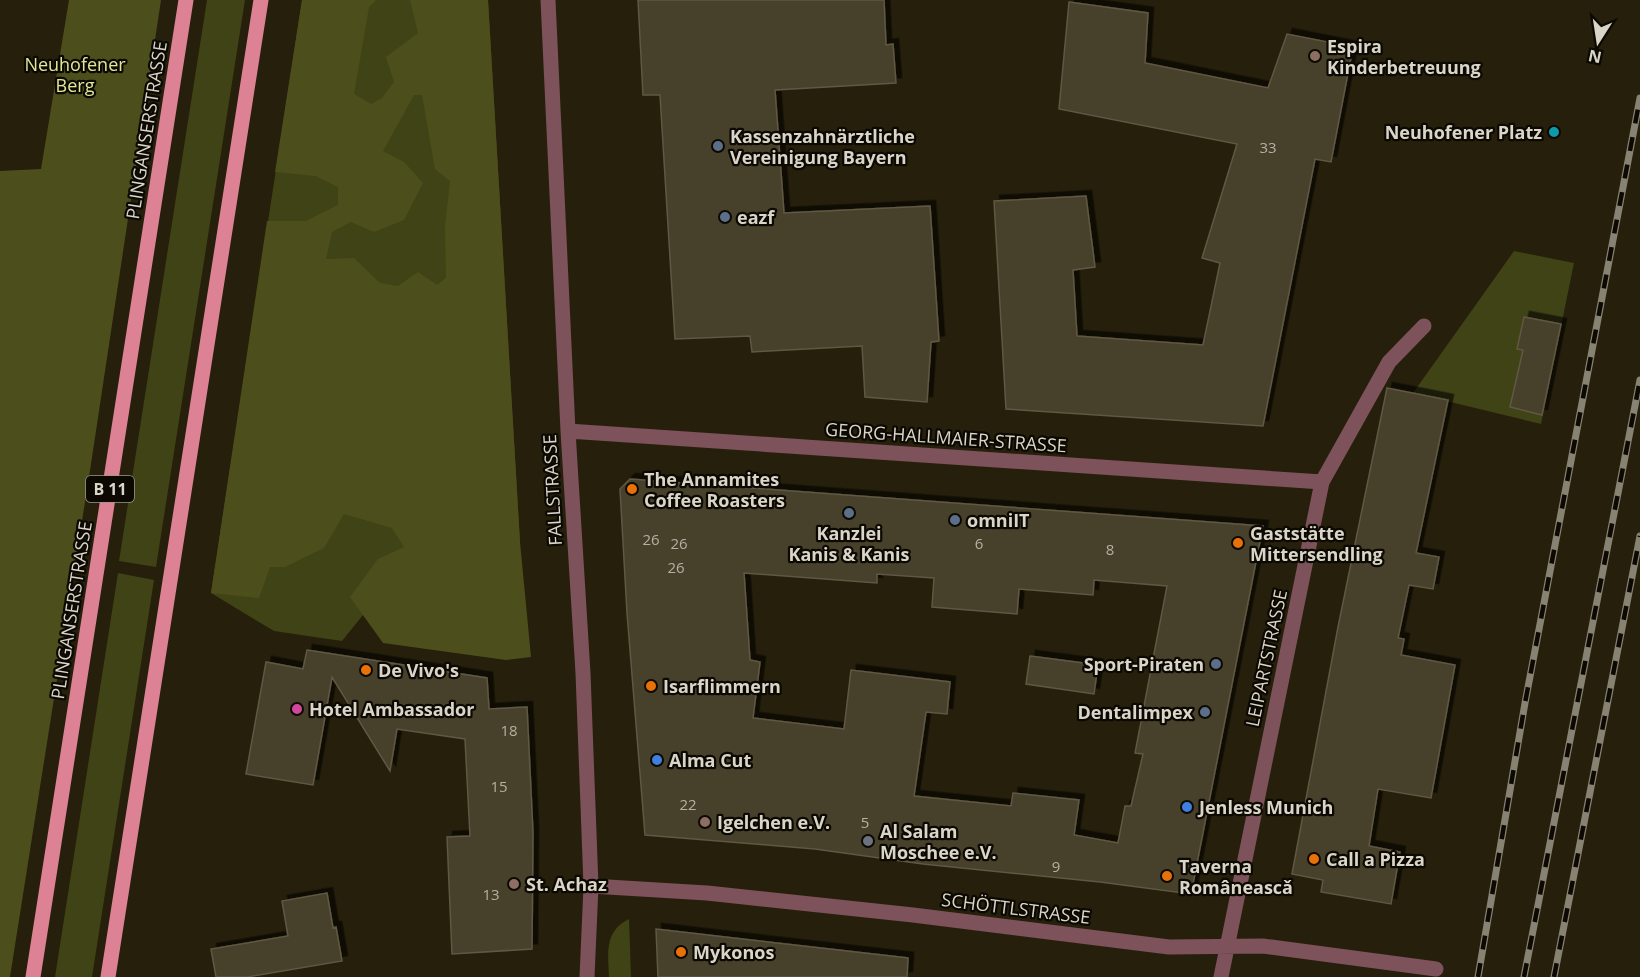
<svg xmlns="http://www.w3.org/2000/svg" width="1640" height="977" font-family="'Open Sans',sans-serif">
  <defs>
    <filter id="shadow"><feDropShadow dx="5.5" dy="-5.5" stdDeviation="0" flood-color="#0009"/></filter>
  </defs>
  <rect width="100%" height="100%" fill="#261f0b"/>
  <path fill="#404315" d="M 207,0 L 245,0 L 156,567 L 119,561 Z
    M 302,0 L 488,0 L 520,542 L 363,615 L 342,641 L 274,631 L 211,593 Z
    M 1514,251 L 1574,263 L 1541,424 L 1413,393 Z
    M 118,573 L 154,580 L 92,977 L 55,977 Z
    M 629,919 L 631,977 L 609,977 C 608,954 604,931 629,919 Z"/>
  <path fill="#4c4f1c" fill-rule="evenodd" d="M 69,0 L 161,0 L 91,464 L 10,977 L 0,977 L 0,171 L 41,169 Z
    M 302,0 L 376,0 L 369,7 L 354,94 L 371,104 L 382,98 L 394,82 L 386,57 L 418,33 L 410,0 L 488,0 L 520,542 L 531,657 L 506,660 L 383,643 L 350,597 L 378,559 L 404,547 L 392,528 L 344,514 L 324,548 L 285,567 L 270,567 L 259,598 L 211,593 L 267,221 L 306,221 L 338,205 L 338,187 L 316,176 L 275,172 ZM 414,95 L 422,95 L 435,169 L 450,181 L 445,227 L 446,278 L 437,285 L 418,272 L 398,286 L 380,283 L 354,258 L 326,259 L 332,232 L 351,222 L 374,232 L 404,220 L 423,183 L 404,162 L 383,151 Z"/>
  <path fill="#473f2b" stroke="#605843" stroke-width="1.5" fill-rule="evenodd" filter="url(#shadow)" d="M 638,0 L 884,0 L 886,45 L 893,44 L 896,83 L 775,90 L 784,213 L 930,206 L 939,341 L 931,342 L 927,402 L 865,397 L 862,346 L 752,352 L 750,336 L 675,339 L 660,95 L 643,95 Z
    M 1069,2 L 1148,13 L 1145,63 L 1268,88 L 1287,34 L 1353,47 L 1331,162 L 1315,159 L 1263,426 L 1006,409 L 994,201 L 1086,196 L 1095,267 L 1073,270 L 1077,336 L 1203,345 L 1220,263 L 1202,258 L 1237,144 L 1059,109 Z
    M 1524,317 L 1561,324 L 1542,415 L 1510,407 L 1523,350 L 1517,349 Z
    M 1387,388 L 1448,400 L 1416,553 L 1439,557 L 1433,589 L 1409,585 L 1398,638 L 1404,639 L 1401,655 L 1455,665 L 1431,798 L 1378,789 L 1369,846 L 1400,852 L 1391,904 L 1321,892 L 1323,880 L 1292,874 L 1338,627 Z
    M 630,479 L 1263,526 L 1191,894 L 1100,882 L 923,864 L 815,849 L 645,835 L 627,613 L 620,489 ZM 744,573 L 877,583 L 877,574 L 934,578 L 932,607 L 1017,614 L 1019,589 L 1093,595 L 1094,580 L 1167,586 L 1135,753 L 1143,754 L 1131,806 L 1125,806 L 1118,843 L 1074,835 L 1079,800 L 1013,793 L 1011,806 L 914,796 L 926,712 L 947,714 L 950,682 L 851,670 L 844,729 L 753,718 L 760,662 L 750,660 Z
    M 307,650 L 487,678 L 489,709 L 527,707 L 533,833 L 532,949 L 452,954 L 447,837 L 470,836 L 465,739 L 397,729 L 390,771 L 332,677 L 313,785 L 246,774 L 266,662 L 303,669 Z
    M 1030,656 L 1098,665 L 1094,694 L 1026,684 Z
    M 327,893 L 333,928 L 336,927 L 342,961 L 247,977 L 216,977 L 211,949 L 288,936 L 282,901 Z
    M 656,929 L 908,958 L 907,977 L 658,977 Z"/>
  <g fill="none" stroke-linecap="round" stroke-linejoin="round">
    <path stroke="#7d525a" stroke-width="15" d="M 548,0 L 568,431 L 583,673 L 591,886 L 587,977
      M 568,431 L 1322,482
      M 591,886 L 707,893 L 913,915 L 1169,947 L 1263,946 L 1436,969
      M 1221,977 L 1322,482 L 1389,362 L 1424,326"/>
    <path stroke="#dc8294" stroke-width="15" d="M 33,977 L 186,0
      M 108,977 L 261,0"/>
    <g stroke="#888273" stroke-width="7">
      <path id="rail" d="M 1478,977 L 1525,703 L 1640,98
        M 1524,977 L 1640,380
        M 1554,977 L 1640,536"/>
    </g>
    <use href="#rail" stroke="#0c0903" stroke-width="4.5" stroke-dasharray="14" stroke-linecap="butt"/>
  </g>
  <g fill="#8d6e63" stroke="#0c0903" stroke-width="2">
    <circle cx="1315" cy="56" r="6"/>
    <circle cx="705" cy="822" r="6"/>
    <circle cx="514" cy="884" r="6"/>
  </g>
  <circle fill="#0f9aa8" stroke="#0c0903" stroke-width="2" cx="1554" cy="132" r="6"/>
  <g fill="#5c6f8a" stroke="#0c0903" stroke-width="2">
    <circle cx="718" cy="146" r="6"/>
    <circle cx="725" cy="217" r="6"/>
    <circle cx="849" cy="513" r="6"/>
    <circle cx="955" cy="520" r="6"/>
    <circle cx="1216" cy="664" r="6"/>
    <circle cx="1205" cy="712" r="6"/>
  </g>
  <g fill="#e8710a" stroke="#0c0903" stroke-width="2">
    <circle cx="632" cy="489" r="6"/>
    <circle cx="1238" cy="543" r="6"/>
    <circle cx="366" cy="670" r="6"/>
    <circle cx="651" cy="686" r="6"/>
    <circle cx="1314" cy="859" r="6"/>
    <circle cx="1167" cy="876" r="6"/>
    <circle cx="681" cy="952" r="6"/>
  </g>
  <circle fill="#d1479c" stroke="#0c0903" stroke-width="2" cx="297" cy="709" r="6"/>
  <g fill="#3f7fe0" stroke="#0c0903" stroke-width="2">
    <circle cx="657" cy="760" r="6"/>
    <circle cx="1187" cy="807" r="6"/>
  </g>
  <circle fill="#6b7280" stroke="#0c0903" stroke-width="2" cx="868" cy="841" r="6"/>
  <g text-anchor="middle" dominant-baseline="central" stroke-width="4.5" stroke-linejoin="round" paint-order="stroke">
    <g font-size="15" fill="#b5b0a2">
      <text x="1268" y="147">33</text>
      <text x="651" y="539">26</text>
      <text x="679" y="543">26</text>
      <text x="979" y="543">6</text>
      <text x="1110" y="549">8</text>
      <text x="676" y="567">26</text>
      <text x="509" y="730">18</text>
      <text x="499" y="786">15</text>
      <text x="688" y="804">22</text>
      <text x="865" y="822">5</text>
      <text x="1056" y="866">9</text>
      <text x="491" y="894">13</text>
    </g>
    <rect fill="#0c0903" stroke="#9c988e" stroke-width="1.5" x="86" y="476" width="48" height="26" rx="4.5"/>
    <g font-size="16" font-weight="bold" fill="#dad5c9">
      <text x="110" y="489">B 11</text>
    </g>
    <g font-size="18" font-weight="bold" fill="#dad5c9" stroke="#0c0903" text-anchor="start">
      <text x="1327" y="46">Espira<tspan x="1327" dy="21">Kinderbetreuung</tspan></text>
      <text x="1542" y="132" text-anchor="end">Neuhofener Platz</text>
      <text x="730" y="136">Kassenzahnärztliche<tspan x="730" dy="21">Vereinigung Bayern</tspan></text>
      <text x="737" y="217">eazf</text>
      <text x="644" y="479">The Annamites<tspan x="644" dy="21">Coffee Roasters</tspan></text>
      <text x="967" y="520">omniIT</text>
      <text x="849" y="533" text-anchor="middle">Kanzlei<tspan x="849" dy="21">Kanis &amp; Kanis</tspan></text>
      <text x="1250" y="533">Gaststätte<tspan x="1250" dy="21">Mittersendling</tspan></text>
      <text x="1204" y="664" text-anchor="end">Sport-Piraten</text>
      <text x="378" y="670">De Vivo's</text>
      <text x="663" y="686">Isarflimmern</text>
      <text x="309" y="709">Hotel Ambassador</text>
      <text x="1193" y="712" text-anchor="end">Dentalimpex</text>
      <text x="669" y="760">Alma Cut</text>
      <text x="1199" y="807">Jenless Munich</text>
      <text x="717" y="822">Igelchen e.V.</text>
      <text x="880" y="831">Al Salam<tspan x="880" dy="21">Moschee e.V.</tspan></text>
      <text x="1326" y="859">Call a Pizza</text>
      <text x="1179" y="866">Taverna<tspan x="1179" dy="21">Româneascǎ</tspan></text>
      <text x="526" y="884">St. Achaz</text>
      <text x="693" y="952">Mykonos</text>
    </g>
    <g font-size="18" fill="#e1e797" stroke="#0c0903">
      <text x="75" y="64">Neuhofener<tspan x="75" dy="21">Berg</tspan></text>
    </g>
    <g font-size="18" fill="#dad5c9" stroke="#0c0903">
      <text transform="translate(146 130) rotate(-81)">PLINGANSERSTRASSE</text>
      <text transform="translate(946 437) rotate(4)">GEORG-HALLMAIER-STRASSE</text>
      <text transform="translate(552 490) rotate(-93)">FALLSTRASSE</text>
      <text transform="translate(71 610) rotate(-81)">PLINGANSERSTRASSE</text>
      <text transform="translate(1266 658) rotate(-78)">LEIPARTSTRASSE</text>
      <text transform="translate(1016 908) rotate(7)">SCHÖTTLSTRASSE</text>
    </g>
  </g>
  <g transform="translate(1598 42) rotate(192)" stroke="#0c0903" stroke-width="4.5" paint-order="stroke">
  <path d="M0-4.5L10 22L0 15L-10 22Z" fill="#dad5c9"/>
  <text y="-9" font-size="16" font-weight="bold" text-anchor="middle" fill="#dad5c9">N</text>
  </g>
</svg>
